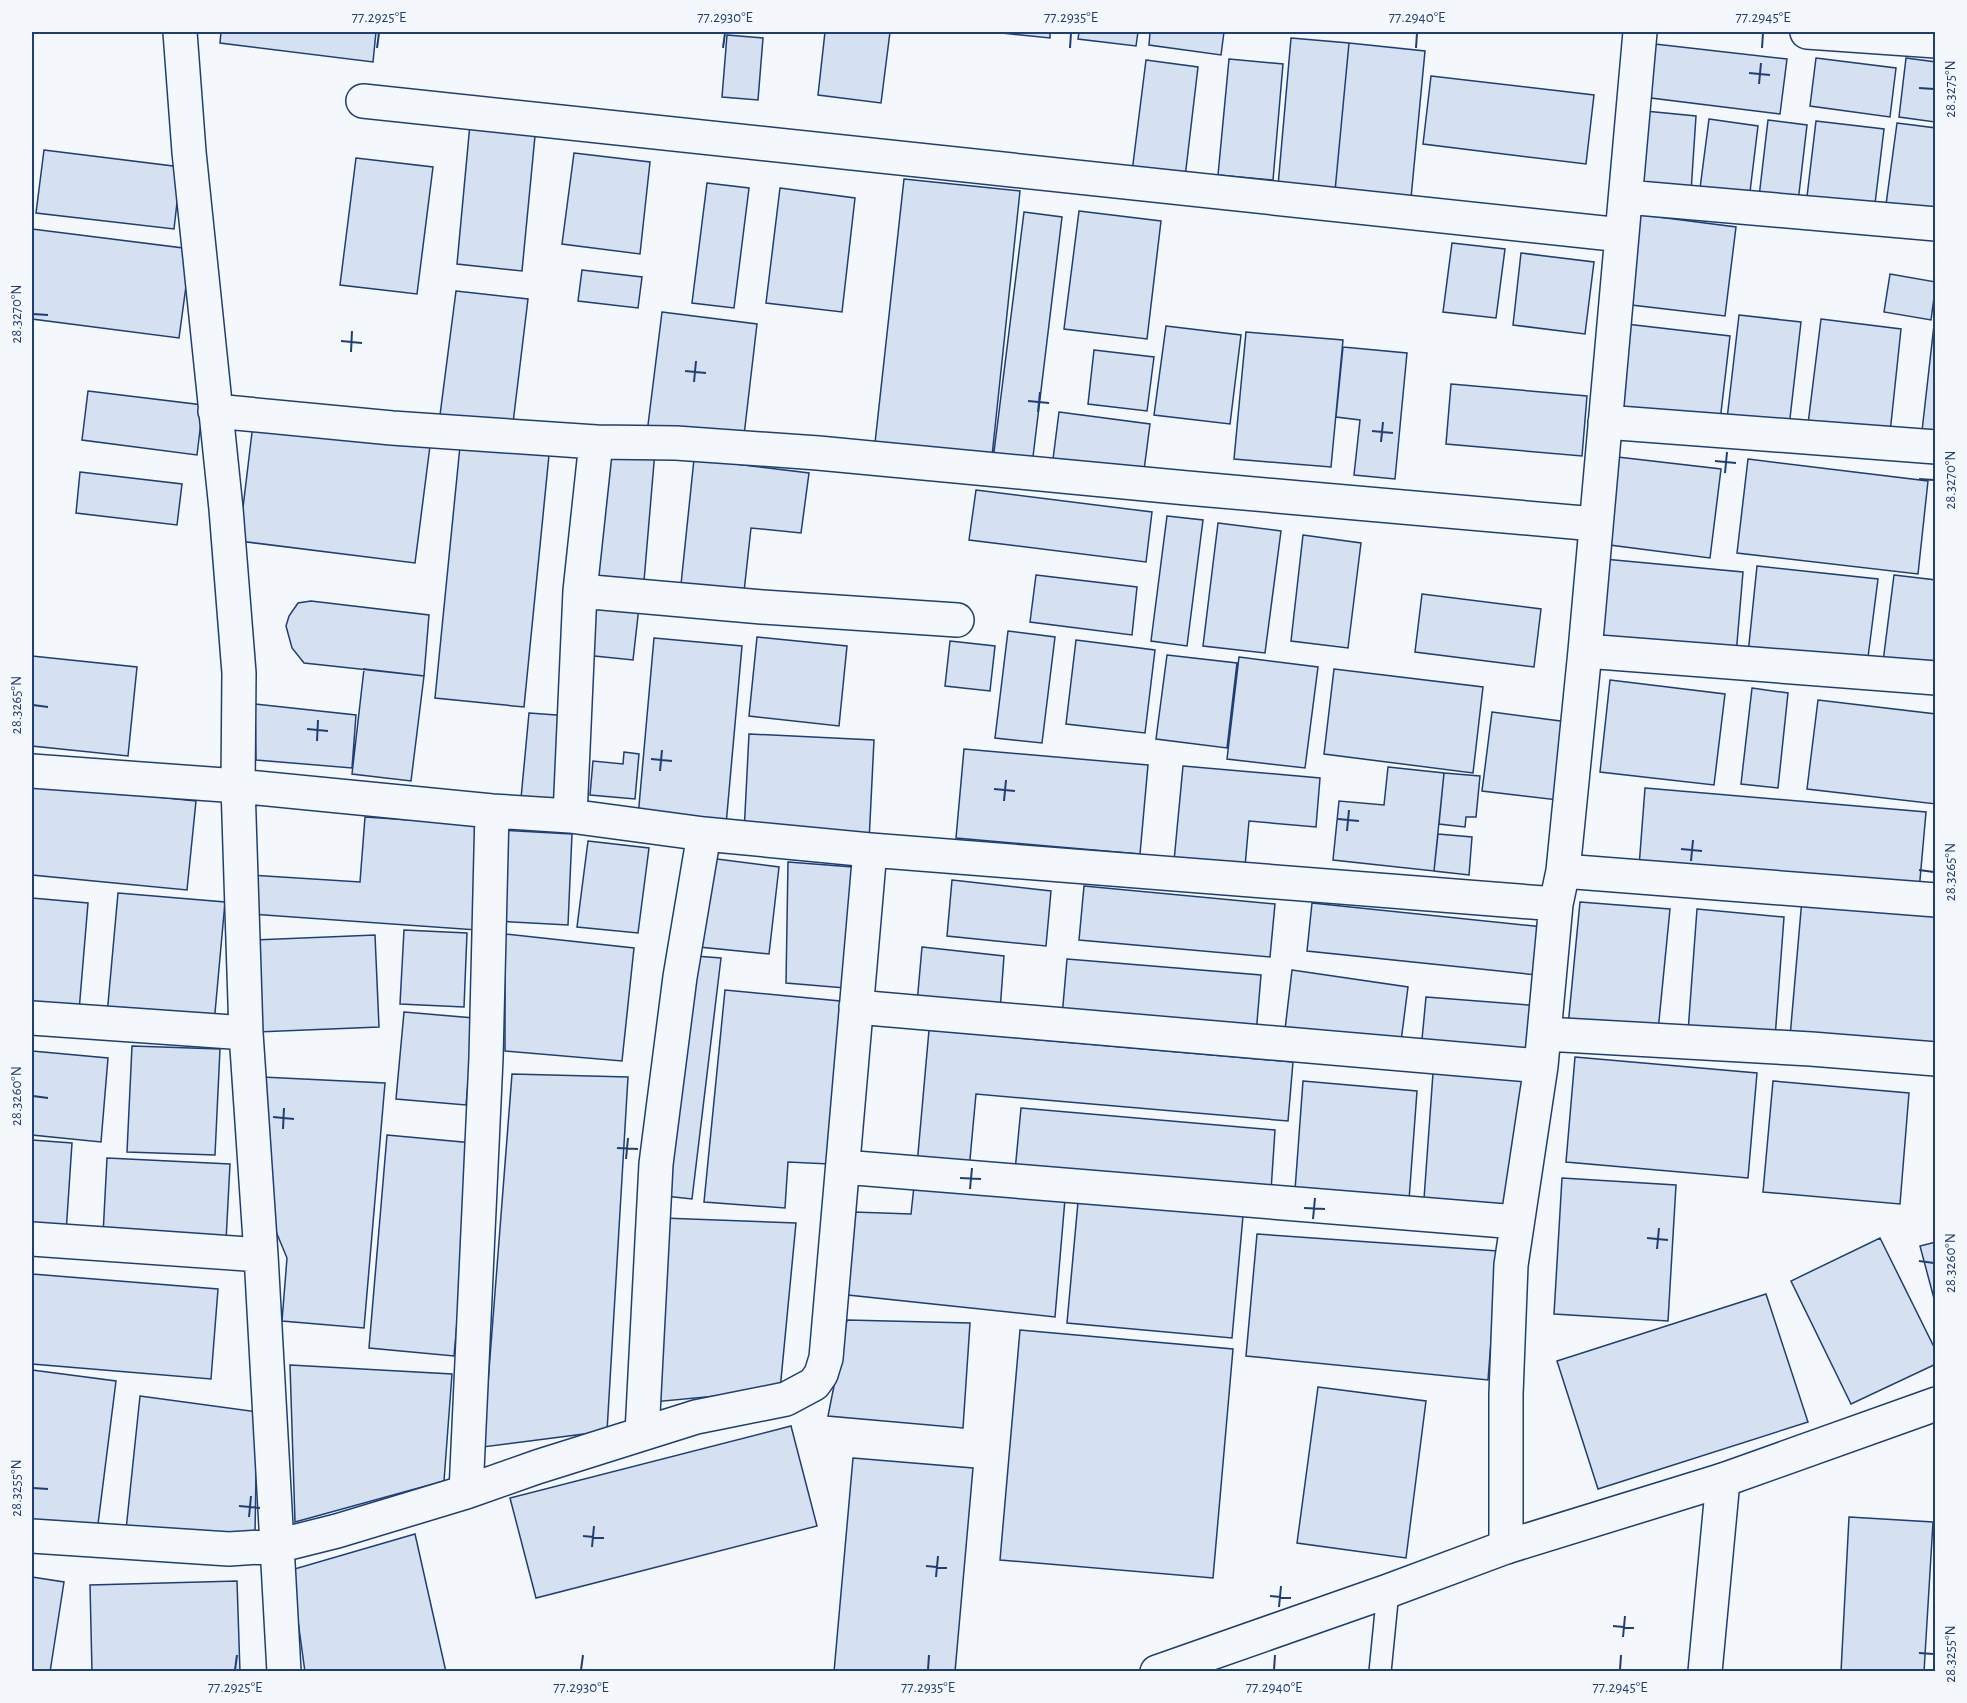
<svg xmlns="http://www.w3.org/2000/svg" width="1967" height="1703" font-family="'Alegreya Sans',sans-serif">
  <rect width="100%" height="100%" fill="#f4f7fb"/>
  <path fill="#d5e0f0" stroke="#1d3f73" stroke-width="1.5" d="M 221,32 L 376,32 L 373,62 L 220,43 Z
    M 825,32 L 890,32 L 881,103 L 818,95 Z
    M 992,32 L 1050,32 L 1050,38 Z
    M 1079,32 L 1138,32 L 1136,46 L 1078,39 Z
    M 1150,32 L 1224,32 L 1221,55 L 1149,45 Z
    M 727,35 L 763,38 L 758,100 L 722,97 Z
    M 1291,38 L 1349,43 L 1335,191 L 1278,186 Z
    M 1349,43 L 1425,51 L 1411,198 L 1335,191 Z
    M 1646,43 L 1787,59 L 1780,114 L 1643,97 Z
    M 1816,58 L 1896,68 L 1890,117 L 1810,106 Z
    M 1906,58 L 1936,62 L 1935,122 L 1899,117 Z
    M 1229,59 L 1283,64 L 1273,180 L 1218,175 Z
    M 1146,60 L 1198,67 L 1184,186 L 1131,180 Z
    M 1431,76 L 1594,95 L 1586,164 L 1423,144 Z
    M 1645,111 L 1696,116 L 1691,192 L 1639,187 Z
    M 1709,119 L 1758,126 L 1749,200 L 1699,196 Z
    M 1768,120 L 1807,125 L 1798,202 L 1759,197 Z
    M 1816,121 L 1884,129 L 1874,212 L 1806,205 Z
    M 1897,123 L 1936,128 L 1936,218 L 1885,212 Z
    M 470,124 L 535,136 L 522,271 L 457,264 Z
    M 44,150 L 181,167 L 174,229 L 36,213 Z
    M 574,153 L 650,162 L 640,254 L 562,244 Z
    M 356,158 L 433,167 L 417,294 L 340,285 Z
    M 904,179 L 1020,191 L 992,456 L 875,443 Z
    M 707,183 L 749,188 L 734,308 L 692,303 Z
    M 780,188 L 855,198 L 842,312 L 766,303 Z
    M 1079,211 L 1161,221 L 1147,339 L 1064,329 Z
    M 1024,212 L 1062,217 L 1032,465 L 993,460 Z
    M 1635,214 L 1736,227 L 1725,316 L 1623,304 Z
    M 32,229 L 191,249 L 179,338 L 32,319 Z
    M 1452,243 L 1505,249 L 1496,318 L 1443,312 Z
    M 1521,253 L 1594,262 L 1585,334 L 1513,325 Z
    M 582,270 L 642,277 L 638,308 L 578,301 Z
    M 1890,274 L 1936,282 L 1931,320 L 1884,312 Z
    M 456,291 L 528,299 L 513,423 L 440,415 Z
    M 662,312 L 757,324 L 743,444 L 647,433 Z
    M 1739,315 L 1801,322 L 1789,427 L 1727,419 Z
    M 1821,319 L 1901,329 L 1890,433 L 1808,424 Z
    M 1626,324 L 1730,336 L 1720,421 L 1618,411 Z
    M 1934,325 L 1936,326 L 1936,433 L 1922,431 Z
    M 1166,326 L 1241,335 L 1230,424 L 1154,415 Z
    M 1246,332 L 1343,340 L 1331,467 L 1234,459 Z
    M 1343,347 L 1407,353 L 1395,479 L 1354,475 L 1360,420 L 1336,417 Z
    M 1094,350 L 1154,357 L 1147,411 L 1088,404 Z
    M 1451,384 L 1587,396 L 1582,456 L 1446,444 Z
    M 88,391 L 203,405 L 197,455 L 82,440 Z
    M 1059,412 L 1150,424 L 1143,478 L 1052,467 Z
    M 253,424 L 430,446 L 415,563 L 239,541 Z
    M 461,436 L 550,445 L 524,707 L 435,698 Z
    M 604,446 L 655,451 L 644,581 L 593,577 Z
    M 1609,456 L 1721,469 L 1710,558 L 1602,544 Z
    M 694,459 L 809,473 L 801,533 L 751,528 L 743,601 L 680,594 Z
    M 1748,459 L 1928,481 L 1918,574 L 1737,553 Z
    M 80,472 L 182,484 L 177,525 L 76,513 Z
    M 976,490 L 1152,512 L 1146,562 L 969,540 Z
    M 1167,516 L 1203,520 L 1187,646 L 1151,641 Z
    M 1218,523 L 1281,531 L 1265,653 L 1203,646 Z
    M 1303,535 L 1361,543 L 1348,648 L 1291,641 Z
    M 1604,559 L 1743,572 L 1736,655 L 1593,640 Z
    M 1757,566 L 1878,579 L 1867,665 L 1748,654 Z
    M 1036,575 L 1137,587 L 1132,635 L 1030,622 Z
    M 1894,575 L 1936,580 L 1936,667 L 1883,662 Z
    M 1422,594 L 1541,609 L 1534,667 L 1415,652 Z
    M 311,601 L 429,615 L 424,676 L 304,663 L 292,648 L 286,626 L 289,616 L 298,603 Z
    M 590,602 L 639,607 L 633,660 L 585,655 Z
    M 1008,631 L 1055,637 L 1042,743 L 995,738 Z
    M 757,637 L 847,646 L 839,726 L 749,716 Z
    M 654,638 L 742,646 L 726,825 L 638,817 Z
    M 1076,640 L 1155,650 L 1145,733 L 1066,724 Z
    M 950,641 L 995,646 L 990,691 L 945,686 Z
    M 1167,655 L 1237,663 L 1227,748 L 1156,739 Z
    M 32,656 L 137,667 L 128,756 L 32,746 Z
    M 1239,657 L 1318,667 L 1305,768 L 1227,759 Z
    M 364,669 L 424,676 L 411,781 L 352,774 Z
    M 1334,669 L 1483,687 L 1473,773 L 1324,754 Z
    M 1610,680 L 1725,694 L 1714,785 L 1600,772 Z
    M 1752,688 L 1788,693 L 1778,788 L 1741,784 Z
    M 1818,700 L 1936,714 L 1936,804 L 1807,789 Z
    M 255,704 L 356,715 L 352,768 L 256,760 Z
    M 1492,712 L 1568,722 L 1558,800 L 1482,791 Z
    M 529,713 L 570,716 L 562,813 L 520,809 Z
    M 749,734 L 874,740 L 869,842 L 744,833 Z
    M 964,749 L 1148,765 L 1140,854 L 956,838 Z
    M 624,752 L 639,754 L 635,799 L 590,795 L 593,761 L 623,764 Z
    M 1183,766 L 1320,778 L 1316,827 L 1249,821 L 1245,867 L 1174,861 Z
    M 1388,767 L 1444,773 L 1434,871 L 1333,860 L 1339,801 L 1384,805 Z
    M 1444,773 L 1480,776 L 1476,817 L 1466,817 L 1465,827 L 1439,824 Z
    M 32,784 L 196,801 L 187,890 L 32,875 Z
    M 1645,788 L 1926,812 L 1919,891 L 1639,867 Z
    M 365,817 L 485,825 L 477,930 L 250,914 L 252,875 L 360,882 Z
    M 501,830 L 572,834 L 568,925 L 496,921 Z
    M 1438,834 L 1472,837 L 1469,875 L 1434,871 Z
    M 588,841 L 649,848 L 638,933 L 577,927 Z
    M 709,858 L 779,867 L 769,954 L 699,947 Z
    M 788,862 L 853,867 L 845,988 L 786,983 Z
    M 952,880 L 1051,891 L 1046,946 L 947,936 Z
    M 1084,886 L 1275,904 L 1270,957 L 1079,940 Z
    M 118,893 L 225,902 L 214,1024 L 107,1015 Z
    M 32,898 L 88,903 L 79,1011 L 32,1007 Z
    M 1802,899 L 1936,911 L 1936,1049 L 1790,1037 Z
    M 1580,902 L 1670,909 L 1658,1031 L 1568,1026 Z
    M 1312,903 L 1544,927 L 1537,975 L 1307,951 Z
    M 1697,909 L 1784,917 L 1775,1038 L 1688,1032 Z
    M 404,930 L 467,933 L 464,1007 L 400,1004 Z
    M 505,934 L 634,948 L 622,1061 L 505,1051 Z
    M 375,935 L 379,1027 L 257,1032 L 254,940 Z
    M 922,947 L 1004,956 L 1000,1011 L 917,1003 Z
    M 695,956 L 721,958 L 692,1199 L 665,1196 Z
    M 1067,959 L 1261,975 L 1256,1034 L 1062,1017 Z
    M 1292,970 L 1408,987 L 1400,1049 L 1284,1038 Z
    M 725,990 L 840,1001 L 829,1164 L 788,1162 L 785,1208 L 704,1202 Z
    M 1426,997 L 1541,1006 L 1536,1060 L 1421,1050 Z
    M 404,1012 L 474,1018 L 466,1105 L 396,1099 Z
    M 929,1030 L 1293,1062 L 1288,1121 L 976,1094 L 969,1170 L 917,1165 Z
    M 132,1046 L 220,1049 L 215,1155 L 127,1152 Z
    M 32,1051 L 108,1058 L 101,1142 L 32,1135 Z
    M 1575,1057 L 1757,1073 L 1748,1178 L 1566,1162 Z
    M 1433,1073 L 1522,1081 L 1506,1209 L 1424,1199 Z
    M 512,1074 L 628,1077 L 607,1431 L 483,1447 Z
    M 262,1077 L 385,1083 L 364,1328 L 282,1321 L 287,1258 L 275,1229 Z
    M 1303,1081 L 1417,1091 L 1409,1200 L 1295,1190 Z
    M 1773,1081 L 1909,1093 L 1900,1204 L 1763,1192 Z
    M 1021,1108 L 1275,1130 L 1271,1191 L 1015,1171 Z
    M 387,1135 L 473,1143 L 454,1356 L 369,1348 Z
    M 32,1140 L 72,1143 L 66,1233 L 32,1230 Z
    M 107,1158 L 230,1164 L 226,1241 L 103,1235 Z
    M 1562,1178 L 1676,1185 L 1668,1321 L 1554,1314 Z
    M 914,1186 L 1065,1199 L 1055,1317 L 848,1295 L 854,1212 L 911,1214 Z
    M 1078,1202 L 1243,1216 L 1232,1338 L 1067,1323 Z
    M 663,1218 L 796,1223 L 780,1390 L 653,1402 Z
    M 1257,1234 L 1498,1251 L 1488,1380 L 1246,1356 Z
    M 1880,1238 L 1936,1351 L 1936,1364 L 1851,1404 L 1791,1281 Z
    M 1936,1242 L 1936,1306 L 1920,1246 Z
    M 32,1274 L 218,1289 L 211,1379 L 32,1364 Z
    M 1766,1294 L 1808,1422 L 1598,1489 L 1557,1361 Z
    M 847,1320 L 970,1323 L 963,1428 L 828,1416 Z
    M 1020,1330 L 1233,1349 L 1213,1578 L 1000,1560 Z
    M 290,1365 L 452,1374 L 444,1481 L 295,1522 Z
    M 32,1370 L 116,1381 L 97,1532 L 32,1524 Z
    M 1318,1387 L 1426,1401 L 1406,1558 L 1297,1543 Z
    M 140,1396 L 257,1412 L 255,1535 L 126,1530 Z
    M 791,1426 L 817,1526 L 536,1598 L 510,1498 Z
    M 853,1458 L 973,1468 L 955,1672 L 834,1672 Z
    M 1849,1517 L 1933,1522 L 1924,1672 L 1841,1672 Z
    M 415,1534 L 446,1672 L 305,1672 L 291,1570 Z
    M 32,1577 L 64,1582 L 50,1672 L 32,1672 Z
    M 237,1581 L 240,1672 L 92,1672 L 90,1585 Z"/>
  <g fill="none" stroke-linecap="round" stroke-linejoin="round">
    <g stroke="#1d3f73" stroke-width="24">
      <path id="service" d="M 1380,1672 L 1388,1591"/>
    </g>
    <g stroke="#1d3f73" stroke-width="36">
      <path id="minor" d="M 180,32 L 189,152 L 226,509 L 239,673 L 238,786 L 246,1033 L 261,1255 L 284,1672
        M 1807,32 L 1936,41
        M 363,101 L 1622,235
        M 1626,197 L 1936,224
        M 215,411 L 392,428 L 596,442
        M 1605,422 L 1936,447
        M 580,591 L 762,607 L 957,620
        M 1585,651 L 1936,678
        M 32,771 L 238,786 L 492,811 L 570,816 L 704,834 L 870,850 L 1556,904
        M 570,816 L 580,591 L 596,442 L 676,443 L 818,453 L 1187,488 L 1595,524
        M 1563,871 L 1936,900
        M 856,1007 L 1541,1066
        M 32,1018 L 246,1033
        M 1545,1034 L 1811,1049 L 1936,1059
        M 843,1167 L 1517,1222
        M 32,1239 L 261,1255
        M 642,1433 L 656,1164 L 680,977 L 704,834
        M 466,1492 L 486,1058 L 492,811
        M 32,1536 L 229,1549 L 277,1546 L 337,1531 L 466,1492 L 537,1467 L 696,1417 L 786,1399 L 814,1384 L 821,1374 L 826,1358 L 870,850
        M 1506,1547 L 1506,1394 L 1511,1265 L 1541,1066 L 1556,904 L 1563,871 L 1585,651 L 1640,32
        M 1705,1672 L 1723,1480"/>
    </g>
    <g stroke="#1d3f73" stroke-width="36">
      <path id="tertiary" d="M 1157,1672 L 1388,1591 L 1506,1547 L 1723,1480 L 1936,1404"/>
    </g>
    <use href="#service" stroke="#f4f7fb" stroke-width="21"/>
    <use href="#minor" stroke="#f4f7fb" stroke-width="33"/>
    <use href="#tertiary" stroke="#f4f7fb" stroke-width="33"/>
  </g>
  <path fill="none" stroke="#1d3f73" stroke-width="2" d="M 377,48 L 379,33M 723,48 L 725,33M 1070,48 L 1071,33M 1416,48 L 1417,33M 1762,48 L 1763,33M 1749,73 L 1770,75M 1759,84 L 1761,63M 1919,88 L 1934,89M 33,314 L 48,315M 341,341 L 362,343M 351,352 L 352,331M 685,371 L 706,373M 694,382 L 696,361M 1028,401 L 1049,403M 1038,412 L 1040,392M 1372,431 L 1393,433M 1381,442 L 1383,422M 1715,461 L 1736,463M 1725,473 L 1727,452M 1919,479 L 1934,480M 33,705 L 48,707M 307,729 L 328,731M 317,741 L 318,720M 651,759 L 672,761M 660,771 L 662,750M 994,789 L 1015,791M 1004,801 L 1006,780M 1338,819 L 1359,821M 1347,831 L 1349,810M 1681,849 L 1702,851M 1691,861 L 1693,840M 1919,870 L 1934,872M 33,1096 L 48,1098M 273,1117 L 294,1119M 283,1129 L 284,1108M 617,1148 L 638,1149M 626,1159 L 628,1138M 960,1178 L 981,1179M 970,1189 L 972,1168M 1304,1208 L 1325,1209M 1313,1219 L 1315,1198M 1647,1238 L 1668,1240M 1657,1249 L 1659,1228M 1919,1261 L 1934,1263M 33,1488 L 48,1489M 239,1506 L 260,1508M 249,1517 L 251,1496M 583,1536 L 604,1538M 592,1547 L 594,1526M 926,1566 L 947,1568M 936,1577 L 938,1556M 1270,1596 L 1291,1598M 1279,1607 L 1281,1586M 1613,1626 L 1634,1628M 1623,1637 L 1625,1616M 1919,1653 L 1934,1654M 235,1670 L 237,1655M 581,1670 L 583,1655M 928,1670 L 929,1655M 1274,1670 L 1275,1655M 1620,1670 L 1621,1655"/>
  <rect width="1967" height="1703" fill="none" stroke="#f4f7fb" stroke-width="66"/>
  <rect x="33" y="33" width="1901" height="1637" fill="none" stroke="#1d3f73" stroke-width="2"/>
  <g font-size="15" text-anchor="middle" fill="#1d3f73">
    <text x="379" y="22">77.2925°E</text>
    <text x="725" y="22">77.2930°E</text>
    <text x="1071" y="22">77.2935°E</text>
    <text x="1417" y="22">77.2940°E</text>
    <text x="1763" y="22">77.2945°E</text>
    <text transform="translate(1950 89) rotate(-90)" y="5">28.3275°N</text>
    <text transform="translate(16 314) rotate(-90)" y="5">28.3270°N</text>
    <text transform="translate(1950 480) rotate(-90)" y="5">28.3270°N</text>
    <text transform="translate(16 705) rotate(-90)" y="5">28.3265°N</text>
    <text transform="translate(1950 872) rotate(-90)" y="5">28.3265°N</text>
    <text transform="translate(16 1096) rotate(-90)" y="5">28.3260°N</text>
    <text transform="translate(1950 1263) rotate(-90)" y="5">28.3260°N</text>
    <text transform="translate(16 1488) rotate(-90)" y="5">28.3255°N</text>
    <text transform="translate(1950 1654) rotate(-90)" y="5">28.3255°N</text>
    <text x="235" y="1692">77.2925°E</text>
    <text x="581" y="1692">77.2930°E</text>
    <text x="928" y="1692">77.2935°E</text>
    <text x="1274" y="1692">77.2940°E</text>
    <text x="1620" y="1692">77.2945°E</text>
  </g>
</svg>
